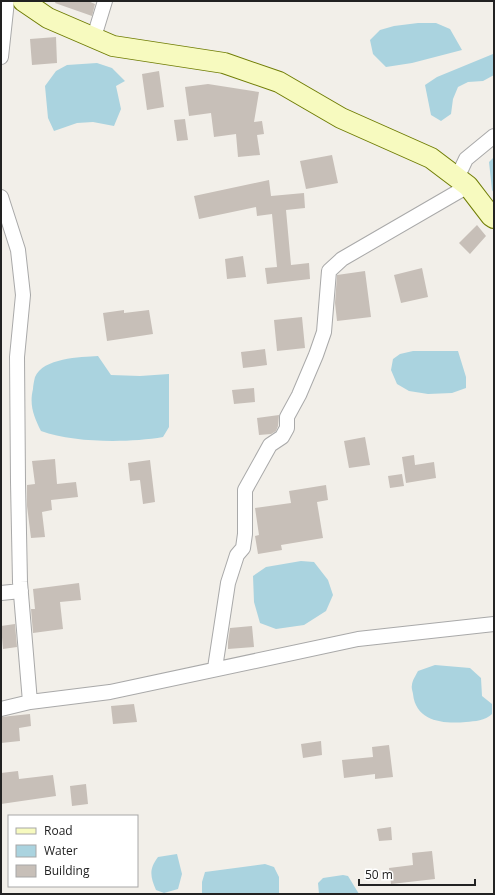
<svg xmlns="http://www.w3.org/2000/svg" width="495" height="895" font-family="'Open Sans',sans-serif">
  <rect width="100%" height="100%" fill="#f2efe9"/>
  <path fill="#aad3df" d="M 418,23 L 436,23 L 450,29 L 462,50 L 412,63 L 386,67 L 373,54 L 370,40 L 380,30 L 394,26 Z
    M 493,54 L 494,75 L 483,81 L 468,82 L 458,87 L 453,99 L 451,114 L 441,121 L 431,115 L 425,85 L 437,77 Z
    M 97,63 L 112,68 L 125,81 L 116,86 L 121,109 L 114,126 L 93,122 L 77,123 L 54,131 L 48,118 L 45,86 L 56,71 L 67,65 Z
    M 494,157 L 494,193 L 492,190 L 489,162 Z
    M 413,351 L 458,351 L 466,377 L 466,388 L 452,393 L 428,394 L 409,391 L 397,384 L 391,370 L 393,359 L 400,354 Z
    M 98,356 L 111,375 L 140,376 L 169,374 L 169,427 L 163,437 C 128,443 74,443 41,431 C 34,417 29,405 33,389 C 33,386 34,381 35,377 C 43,358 80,357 98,356 Z
    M 301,561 L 314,562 L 328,580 L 333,595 L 326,611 L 304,625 L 276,629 L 260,623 L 254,602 L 253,576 L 266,567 Z
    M 435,665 L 470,668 L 481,678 L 482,696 L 492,704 L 492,714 C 485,721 475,721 466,722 C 444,724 416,722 413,694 C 413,692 411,688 412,685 C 412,681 416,675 418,671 Z
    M 177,854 L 182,874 L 178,889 L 164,893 L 156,890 C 150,876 149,869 158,857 Z
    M 265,864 L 274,867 L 279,877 L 279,894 L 202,894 L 202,882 L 205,872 Z
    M 343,875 L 348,876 L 359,894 L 319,894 L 318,883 L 323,878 Z"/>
  <path fill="#c7bfb8" d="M 56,1 L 88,1 L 95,4 L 92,16 L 55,3 Z
    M 56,37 L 57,63 L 32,65 L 30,39 Z
    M 159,71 L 164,107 L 147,110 L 142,74 Z
    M 208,84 L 259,92 L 254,122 L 262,121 L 264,134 L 257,135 L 260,155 L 238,157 L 236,134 L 214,137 L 211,113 L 189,116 L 185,87 Z
    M 185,119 L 188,140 L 177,141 L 174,120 Z
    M 332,155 L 338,183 L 306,189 L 300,161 Z
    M 269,180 L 271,196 L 304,193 L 305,208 L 286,210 L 291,265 L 309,263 L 310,279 L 267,284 L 265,268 L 277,267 L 272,214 L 257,216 L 256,207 L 199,219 L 194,196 Z
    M 477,225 L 486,236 L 470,254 L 459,243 Z
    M 243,256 L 246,277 L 227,279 L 225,259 Z
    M 422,268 L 428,297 L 401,303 L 394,275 Z
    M 365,271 L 371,317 L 337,321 L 335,303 L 337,275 Z
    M 124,310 L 124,313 L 149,310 L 153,334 L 107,341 L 103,313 Z
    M 302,317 L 305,348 L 277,351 L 274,320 Z
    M 265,349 L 267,365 L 243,368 L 241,352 Z
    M 254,388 L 255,402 L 234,404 L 232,390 Z
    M 279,415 L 278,426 L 276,431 L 271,434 L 259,435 L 257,418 Z
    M 365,437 L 370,465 L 349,468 L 344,441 Z
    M 414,455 L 415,465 L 434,462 L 436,478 L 406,483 L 402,457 Z
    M 55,459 L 57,484 L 76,482 L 78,497 L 51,500 L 52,510 L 42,512 L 45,537 L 31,538 L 27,506 L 27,485 L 35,484 L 32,461 Z
    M 150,460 L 155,502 L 143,504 L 140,480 L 130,481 L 128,463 Z
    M 402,474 L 404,486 L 390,488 L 388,476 Z
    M 326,485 L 328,500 L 317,502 L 323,538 L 281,545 L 282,550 L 258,554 L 255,536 L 259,535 L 255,508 L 291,503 L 289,491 Z
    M 79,583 L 81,600 L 60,602 L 63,629 L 33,633 L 31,609 L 35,609 L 33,589 Z
    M 15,624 L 17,647 L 3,649 L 1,626 Z
    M 252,626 L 254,647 L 228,649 L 228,642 L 230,628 Z
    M 134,704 L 137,722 L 113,724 L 111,706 Z
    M 30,714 L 31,726 L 19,728 L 20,741 L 1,743 L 1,717 Z
    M 321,741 L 322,755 L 303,758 L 301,744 Z
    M 389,745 L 393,777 L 375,779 L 375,774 L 344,778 L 342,760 L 373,757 L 372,747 Z
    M 18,771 L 19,779 L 53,775 L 56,796 L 1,804 L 1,773 Z
    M 86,784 L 88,804 L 72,806 L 70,786 Z
    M 391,827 L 392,840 L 379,841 L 377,829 Z
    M 432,851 L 435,879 L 391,884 L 389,868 L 413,865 L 412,853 Z"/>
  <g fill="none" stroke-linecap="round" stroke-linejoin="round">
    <g stroke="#a9a9a9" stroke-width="16">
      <path id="street" d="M 94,37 L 105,1
        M 1,57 L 7,1
        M 457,178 L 466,159 L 494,136
        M 1,197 L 18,250 L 23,295 L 17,357 L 18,482 L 20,582 L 30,702
        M 1,593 L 21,591
        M 215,668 L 228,583 L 237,555 L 243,548 L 245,534 L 245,490 L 270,445 L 282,437 L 287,428 L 287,417 L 299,395 L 316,355 L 324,332 L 329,271 L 342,259 L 468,186
        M 1,709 L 30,702 L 110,692 L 358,639 L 494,624"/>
    </g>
    <g stroke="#707d05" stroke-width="22">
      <path id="secondary" d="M 23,1 L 48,18 L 113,46 L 224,63 L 279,82 L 341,118 L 431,158 L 468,186 L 491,216 L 494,218"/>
    </g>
    <use href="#street" stroke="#fff" stroke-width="14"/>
    <use href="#secondary" stroke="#f7fabf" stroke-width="20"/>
  </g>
  <rect width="495" height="895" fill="none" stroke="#222222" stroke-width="4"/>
  <rect x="8" y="815" width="130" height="72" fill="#ffffff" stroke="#a7a7a7"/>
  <rect x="16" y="828" width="20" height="6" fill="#f7fabf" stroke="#a7a7a7"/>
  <text x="44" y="835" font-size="12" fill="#222222">Road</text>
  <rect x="16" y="845" width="20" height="12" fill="#aad3df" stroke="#a7a7a7"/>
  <text x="44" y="855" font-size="12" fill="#222222">Water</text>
  <rect x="16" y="865" width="20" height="12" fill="#c7bfb8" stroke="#a7a7a7"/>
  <text x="44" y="875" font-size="12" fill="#222222">Building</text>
  <path d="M359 879v6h116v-6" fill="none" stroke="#222222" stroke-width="2"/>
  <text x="365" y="879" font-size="12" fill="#222222" stroke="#ffffff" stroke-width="3" paint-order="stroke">50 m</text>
</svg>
